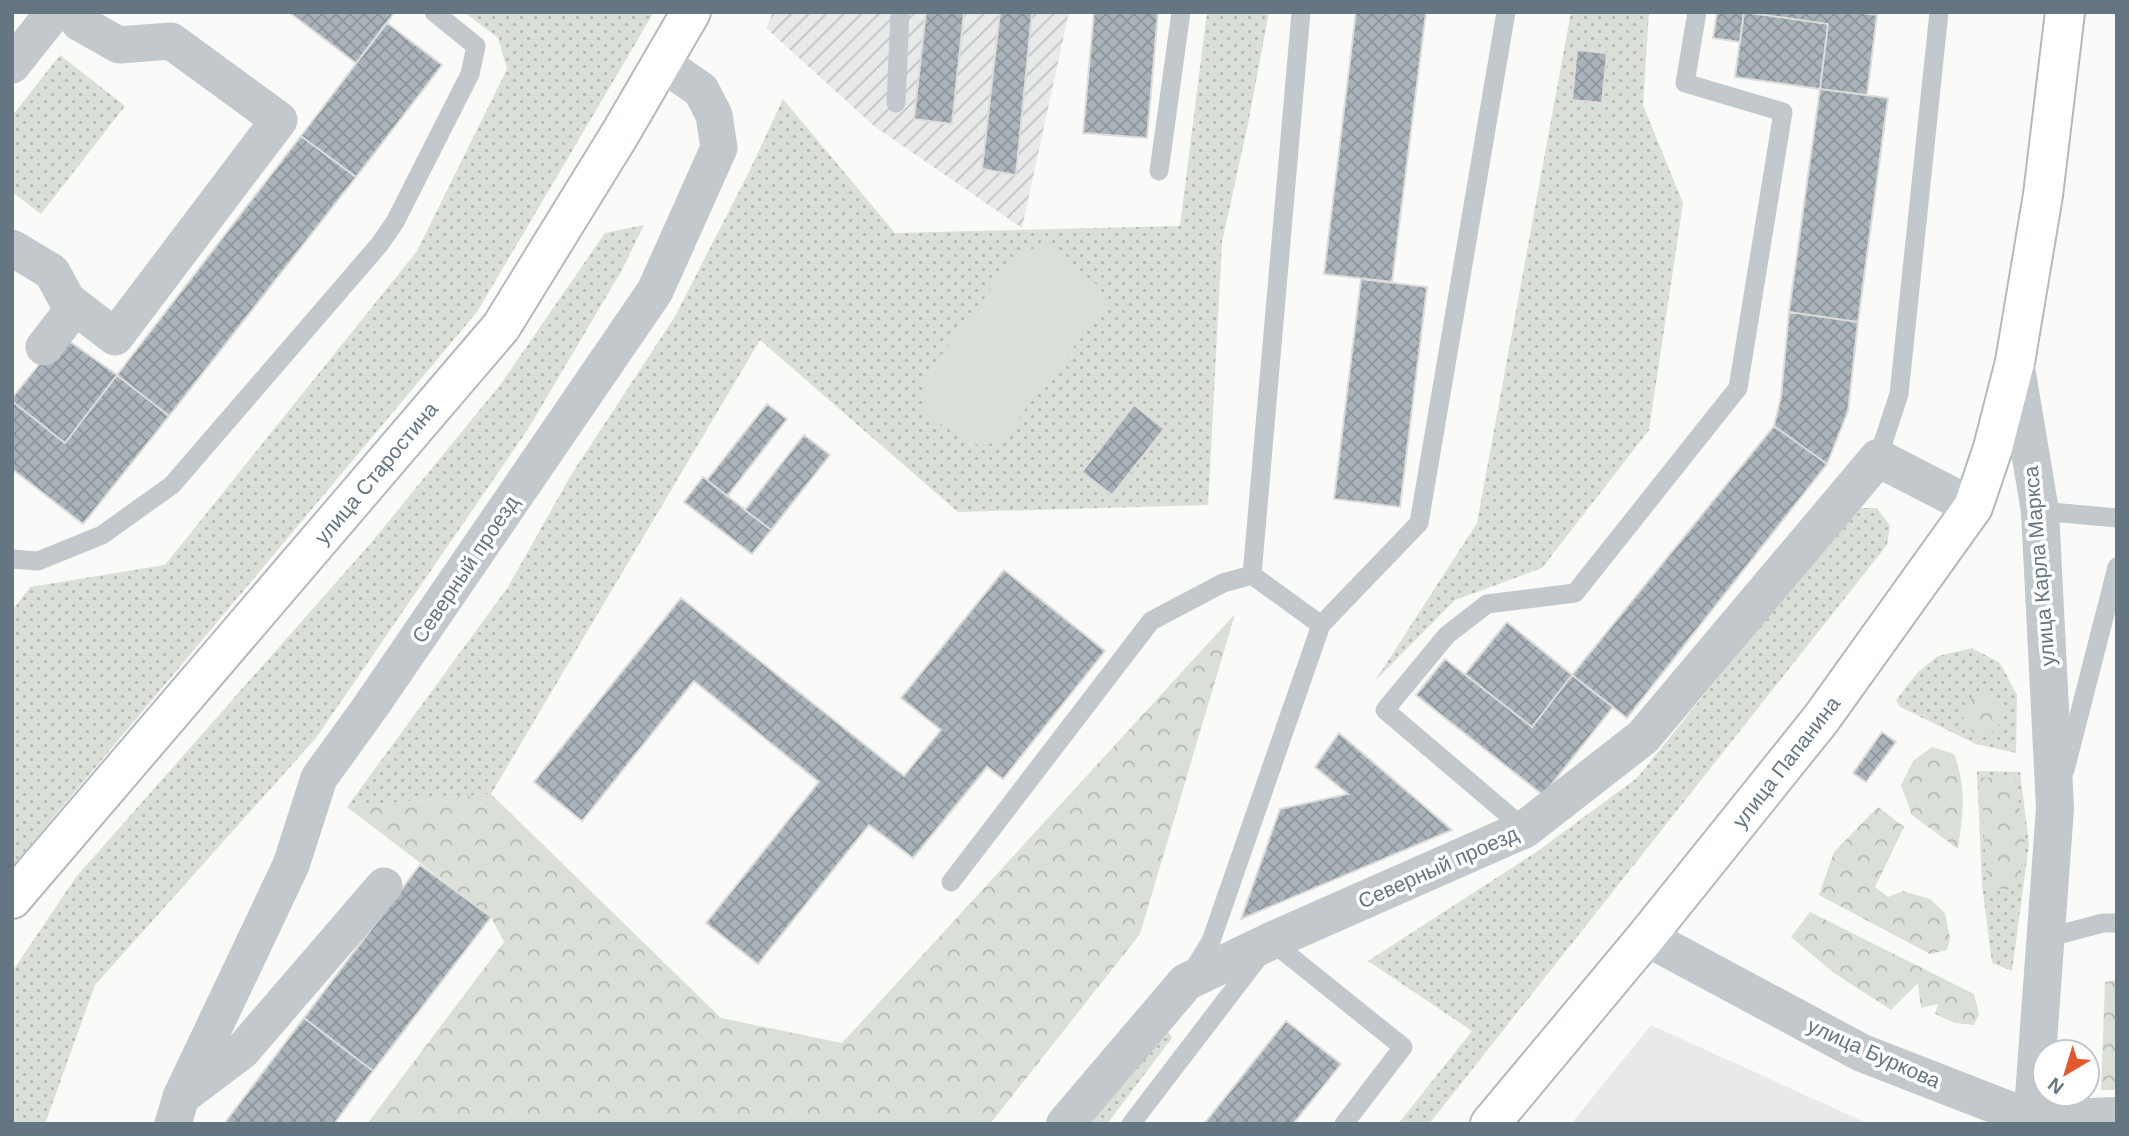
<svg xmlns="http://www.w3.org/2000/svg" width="2129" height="1136" font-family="Helvetica,sans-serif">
  <defs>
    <pattern id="industrial-furrows" width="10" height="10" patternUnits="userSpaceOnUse" patternTransform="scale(1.75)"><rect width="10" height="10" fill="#e8e9e9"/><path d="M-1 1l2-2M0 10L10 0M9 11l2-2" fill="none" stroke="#c0c1c2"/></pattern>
    <pattern id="grass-dots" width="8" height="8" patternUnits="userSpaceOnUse" patternTransform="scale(1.75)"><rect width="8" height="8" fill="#dadfd7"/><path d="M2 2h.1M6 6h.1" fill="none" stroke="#b4b9b4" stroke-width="1.8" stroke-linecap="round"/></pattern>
    <pattern id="forest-crowns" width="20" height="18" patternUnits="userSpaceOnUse" patternTransform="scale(1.75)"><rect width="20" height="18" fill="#dadfd7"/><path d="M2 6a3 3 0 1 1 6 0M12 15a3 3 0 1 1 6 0" fill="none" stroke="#b4b9b4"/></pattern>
    <pattern id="building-cross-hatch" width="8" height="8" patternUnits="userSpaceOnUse" patternTransform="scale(1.75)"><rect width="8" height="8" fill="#aab3b9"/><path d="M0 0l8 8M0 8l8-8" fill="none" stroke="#8e969c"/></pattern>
  </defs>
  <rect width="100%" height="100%" fill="#fafaf8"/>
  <path fill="#e8e9e9" d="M 1651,1025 L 1869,1124 L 1571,1124 Z"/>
  <path fill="url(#industrial-furrows)" d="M 773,12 L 1069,12 L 1022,228 L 874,126 L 766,28 Z"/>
  <path fill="url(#grass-dots)" d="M 464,12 L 654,12 L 477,312 L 12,867 L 12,611 L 30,587 L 165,565 L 417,251 L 507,69 L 498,38 Z
    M 1207,12 L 1269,12 L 1248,124 L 1222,242 L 1208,505 L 958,512 L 760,340 L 491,794 L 347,807 L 508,587 L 571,475 L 674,318 L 748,174 L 783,99 L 895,233 L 1180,226 Z
    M 1571,12 L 1649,12 L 1643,105 L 1683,203 L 1649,430 L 1542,568 L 1455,600 L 1375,681 L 1477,523 Z
    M 60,55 L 125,106 L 41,214 L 12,192 L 12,116 Z
    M 644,225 L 622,270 L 528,429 L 316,738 L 95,985 L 45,1124 L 12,1124 L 12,972 L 76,877 L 370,544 L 500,385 L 605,233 Z
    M 1855,508 L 1877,508 L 1890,526 L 1887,545 L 1429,1124 L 1398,1124 L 1472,1031 L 1368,961 L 1535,853 L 1637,778 Z
    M 1972,648 L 2000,663 L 2017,695 L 2016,753 L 1976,744 L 1900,707 L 1896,700 L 1918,672 L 1938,656 Z
    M 1977,771 L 2020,772 L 2029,844 L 2012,971 L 1992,963 L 1982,885 Z
    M 1166,1028 L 1172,1038 L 1107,1124 L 1089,1124 Z"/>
  <path fill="url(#forest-crowns)" d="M 1235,614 L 1140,934 L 990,1124 L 367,1124 L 504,942 L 491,917 L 347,807 L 491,794 L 721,1018 L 842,1043 Z
    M 1984,693 L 2001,706 L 2000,724 L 1989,735 L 1973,733 L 1960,713 L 1972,698 Z
    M 1932,747 L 1954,754 C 1967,789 1963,812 1958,849 L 1912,815 L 1901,785 L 1913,761 Z
    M 2015,777 L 2025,844 L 2014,890 L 1987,887 L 1981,778 Z
    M 1878,807 L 1904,827 L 1875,887 L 1888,897 L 1903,891 L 1930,899 L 1945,913 L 1950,938 L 1947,950 L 1930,954 L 1819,895 L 1834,852 Z
    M 1810,912 L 1974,994 L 1979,1014 L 1974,1025 L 1955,1023 L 1935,1014 L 1938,1004 L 1921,1008 L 1918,983 L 1891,1010 L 1834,973 L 1791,937 Z
    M 2117,980 L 2117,1090 L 2101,1090 L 2105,982 Z"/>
  <path fill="#dadfd7" d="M 1046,245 L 1100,287 L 1105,307 L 999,443 L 969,445 L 924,411 L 923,379 L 1018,253 Z"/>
  <path fill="url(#building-cross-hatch)" stroke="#dcdcda" stroke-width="2" d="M 289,12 L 393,12 L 394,13 L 356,63 Z
    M 926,12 L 964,12 L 952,124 L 914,119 Z
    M 1000,12 L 1032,12 L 1016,175 L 982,169 Z
    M 1094,12 L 1158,12 L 1147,138 L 1083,133 Z
    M 1356,12 L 1426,12 L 1392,282 L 1324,274 Z
    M 1717,12 L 1857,12 L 1877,15 L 1867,95 L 1820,89 L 1828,24 L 1744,12 L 1740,42 L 1713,38 Z
    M 1744,12 L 1828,24 L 1820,89 L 1735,77 Z
    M 387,23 L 442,65 L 356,177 L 301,136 Z
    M 1577,50 L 1607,53 L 1602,103 L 1572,100 Z
    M 1820,89 L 1888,98 L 1858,322 L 1789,312 Z
    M 301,136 L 356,177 L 169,416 L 117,375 Z
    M 1361,279 L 1427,287 L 1400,507 L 1334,499 Z
    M 1789,312 L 1858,322 L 1848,411 L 1827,464 L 1774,426 L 1781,397 Z
    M 62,336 L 117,375 L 65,443 L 12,401 L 12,398 Z
    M 117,375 L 169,416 L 83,524 L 12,469 L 12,401 L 65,443 Z
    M 767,404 L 787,419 L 727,496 L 707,480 Z
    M 1134,405 L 1164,429 L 1112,495 L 1082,472 Z
    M 1774,426 L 1827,464 L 1627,718 L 1572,675 Z
    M 804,435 L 830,455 L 771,530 L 745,510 Z
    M 703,477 L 771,530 L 752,554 L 684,502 Z
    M 1004,570 L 1105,651 L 1003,779 L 987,767 L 913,858 L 869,825 L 758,964 L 706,923 L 819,782 L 694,681 L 582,821 L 534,782 L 681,598 L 904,776 L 941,730 L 901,698 Z
    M 1507,622 L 1572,675 L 1532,727 L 1465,674 Z
    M 1445,659 L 1532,727 L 1572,675 L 1613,707 L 1543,795 L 1416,695 Z
    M 1882,732 L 1896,742 L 1866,782 L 1853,773 Z
    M 1339,733 L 1452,830 L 1241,919 L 1280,809 L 1348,794 L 1315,767 Z
    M 420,865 L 491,917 L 373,1071 L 304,1018 Z
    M 304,1018 L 373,1071 L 334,1124 L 224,1124 Z
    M 1286,1021 L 1341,1064 L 1293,1124 L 1204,1124 Z"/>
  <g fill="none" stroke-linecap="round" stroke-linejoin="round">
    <g stroke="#b3babf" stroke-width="42">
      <path id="secondary" d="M 12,899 L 501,327 L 620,134 L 691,12
        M 1490,1124 L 1646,937 L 1821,719 L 1973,507 L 1993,448 L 2015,362 L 2043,195 L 2065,12"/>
    </g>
    <path stroke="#c3c8cc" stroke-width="19" d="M 1301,12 L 1252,575 L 1321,625
      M 896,103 L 900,12
      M 1159,171 L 1181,12
      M 1878,458 L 1899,394 L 1939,12
      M 2040,511 L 2117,518
      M 12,559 L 38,561 L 102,535 L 172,485 L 379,245 L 395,222 L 470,74 L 476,46 L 434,12
      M 2065,770 L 2117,567
      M 1525,829 L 1385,710 L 1447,635 L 1487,604 L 1575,593 L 1738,388 L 1783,112 L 1685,83 L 1697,12
      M 951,882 L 1151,621 L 1223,583 L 1252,575
      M 2046,938 L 2103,923 L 2117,923
      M 1192,972 L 1211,941 L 1321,625 L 1419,523 L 1506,12
      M 1131,1124 L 1271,941 L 1403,1047 L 1344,1124"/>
    <path stroke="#c3c8cc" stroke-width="37" d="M 12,65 L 54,12
      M 12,248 L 52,272 L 67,300 L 115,337 L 279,120 L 171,41 L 119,45 L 80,23 L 71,12
      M 44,347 L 75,307
      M 181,1097 L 291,865 L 319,778 L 371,706 L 655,291 L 719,148 L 714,115 L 701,90 L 662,63
      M 173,1124 L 181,1097 L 242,1051 L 384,886"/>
    <path stroke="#c3c8cc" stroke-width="38" d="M 2015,362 L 2040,511 L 2055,808 L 2032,1124
      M 1646,937 L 1862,1053 L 2032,1119 L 2117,1116
      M 1065,1124 L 1186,982 L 1271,941 L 1525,829 L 1643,737 L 1878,458 L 1973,507"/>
    <use href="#secondary" stroke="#fff" stroke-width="38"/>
  </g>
  <g text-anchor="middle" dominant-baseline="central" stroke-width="7" stroke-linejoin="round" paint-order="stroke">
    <g font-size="21" fill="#657683" stroke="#fff">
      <text transform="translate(376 473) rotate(-50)">улица Старостина</text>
      <text transform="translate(2039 566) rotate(-95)">улица Карла Маркса</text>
      <text transform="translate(465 569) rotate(-56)">Северный проезд</text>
      <text transform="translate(1786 762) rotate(-52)">улица Папанина</text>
      <text transform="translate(1438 867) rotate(-24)">Северный проезд</text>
      <text transform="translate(1874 1053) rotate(24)">улица Буркова</text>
    </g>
  </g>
  <rect width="2129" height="1136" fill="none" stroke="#657683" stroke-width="28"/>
  <g transform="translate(2066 1073) rotate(218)"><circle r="33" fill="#ffffff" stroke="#c1c8cd" stroke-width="2"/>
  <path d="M0-5L12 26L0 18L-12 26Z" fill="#e4572e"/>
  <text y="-10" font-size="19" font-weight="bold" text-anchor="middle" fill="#657683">N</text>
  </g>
</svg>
